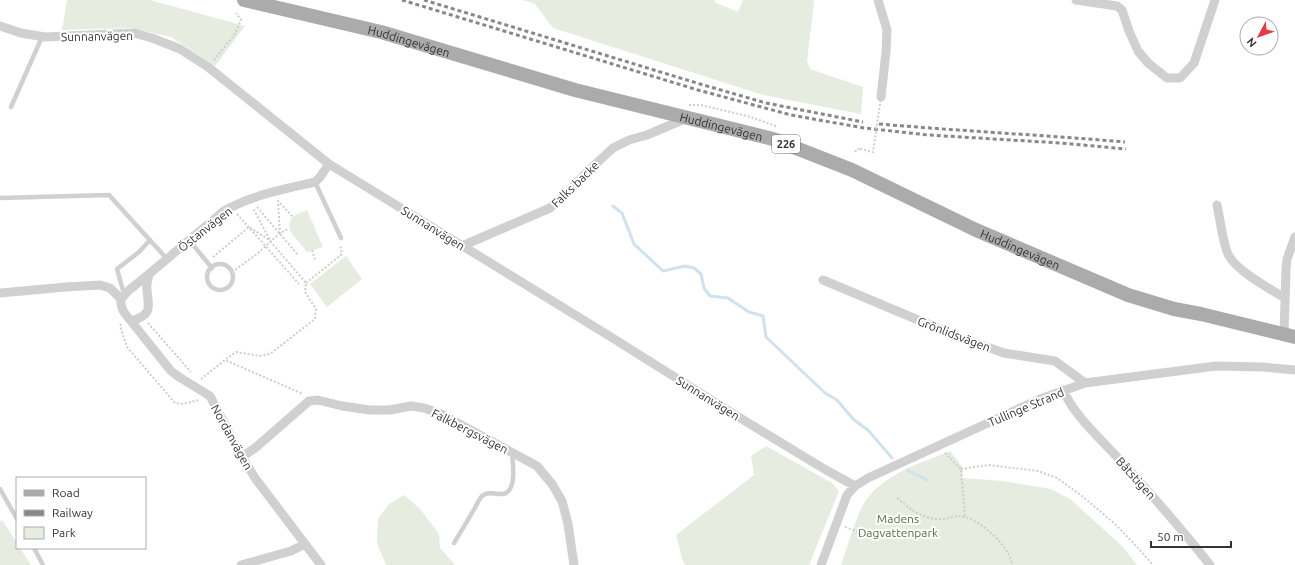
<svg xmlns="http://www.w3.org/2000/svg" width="1295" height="565" font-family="Ubuntu,sans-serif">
  <rect width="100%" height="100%" fill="#fff"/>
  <path fill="#e6ecdf" d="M 67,0 L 150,0 L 245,26 L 215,66 L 171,37 L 131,28 L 62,30 Z
    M 523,0 L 714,0 L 716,3 L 738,12 L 743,0 L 813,0 L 814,2 L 807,61 L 810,69 L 863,87 L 861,114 L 763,95 L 553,28 L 535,4 Z
    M 307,210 L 323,247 L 307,252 L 290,231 C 287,216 296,215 307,210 Z
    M 346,256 L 362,279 L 327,307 L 310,284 Z
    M 766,446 L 832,483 L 839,491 L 809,565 L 685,565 L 683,562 L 676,535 L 754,475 L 751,456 Z
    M 950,451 L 963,468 L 962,478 L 1003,481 L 1051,489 L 1070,499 L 1122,546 L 1137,565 L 841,565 C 848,546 853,525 862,507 C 879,475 919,464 950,451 Z
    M 404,495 L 420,509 L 439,534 L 440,548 L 455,565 L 386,565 L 377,543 L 378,519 L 389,504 Z
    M 2,520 L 17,543 L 17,548 L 20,548 L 31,565 L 0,565 L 0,522 Z"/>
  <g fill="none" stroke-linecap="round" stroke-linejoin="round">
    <path stroke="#cfe2ee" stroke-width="3" d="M 613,206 L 622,213 L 634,244 L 663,271 L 685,266 L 694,268 L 701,274 L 704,288 L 710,296 L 728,298 L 749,312 L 763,316 L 766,337 L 825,393 L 837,400 L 854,420 L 868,430 L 892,458
      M 907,470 L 927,480"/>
    <path stroke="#cdcdcd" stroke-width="2" stroke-dasharray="2 2" stroke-linecap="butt" d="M 214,60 L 235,34 L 241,20 L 236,13
      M 689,105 L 701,105 L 751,117 L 778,127
      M 855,152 L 857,149 L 860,149
      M 257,207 L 298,255
      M 237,214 L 299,284
      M 280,234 L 278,201 L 293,217
      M 312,250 L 315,260
      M 213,257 L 249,227 L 271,241
      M 232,272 L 257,254 L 280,233 L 288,229
      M 306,283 L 342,254 L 340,245
      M 148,323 L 191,372
      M 121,324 L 120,326 L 127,347 L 175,403 L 182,404 L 199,400
      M 226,359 L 236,352 L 260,356 L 270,354 L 315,319 L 316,309 L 305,292 L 306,283 L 271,242 L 253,208
      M 201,379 L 225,360 L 303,394
      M 945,453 L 961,469 L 965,517
      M 961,469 L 989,465 L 1038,471 L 1057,478 L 1082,496 L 1114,523 L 1140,550 L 1153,565
      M 897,498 C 907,506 915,514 927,517 C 932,519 938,520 943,519 C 948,519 953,516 958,516 C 976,516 1000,539 1008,553 C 1010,557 1011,561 1013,565
      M 845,527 L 856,531 L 863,529"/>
    <path stroke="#d0d0d0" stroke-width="4.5" d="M 11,107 L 42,37
      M 315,182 L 341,238
      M 0,198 L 109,195 L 167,259
      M 189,240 L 212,268
      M207 277a13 13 0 1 1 26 0a13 13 0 1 1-26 0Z
      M 124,294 L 117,269 L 139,252 L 150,240
      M 0,489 L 17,519
      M 454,543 C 460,533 467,522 473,511 C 476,507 478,501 481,497 C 486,492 492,493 499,494 C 518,496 513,465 512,453
      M 34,548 L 43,565"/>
    <path stroke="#d0d0d0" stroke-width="9" d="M 878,0 L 887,30 L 886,52 L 881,97
      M 1076,0 L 1117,6 L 1122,10 L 1129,31 L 1138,51 L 1148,63 L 1167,78 L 1180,78 L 1194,63 L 1215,0
      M 0,26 L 21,33 L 45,37 L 134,33 L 152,38 L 180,49 L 208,67 L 329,164 L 611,337 L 732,413 L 826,470 L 855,486
      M 1217,205 C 1220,218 1223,246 1229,256 C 1237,271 1270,289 1285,298
      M 462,246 L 550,208 L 563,197 L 587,172 L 613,148 L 629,140 L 647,135 L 687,118
      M 823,280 L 961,338 L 1004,353 L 1055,361 L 1085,383
      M 0,293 L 66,287 L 100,285 L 110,288 L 121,299 L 128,291 L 149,274
      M 121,299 C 120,309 125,314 131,321 C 152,315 149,309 147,290 C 146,285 148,279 149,274 L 224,211 C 252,195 284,189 315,182 L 320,177 L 329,164
      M 131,321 L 171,371 L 179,377 L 210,396 L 242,457 L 255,478 L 321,565
      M 1284,335 L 1286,269 L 1287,259 L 1295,237
      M 1063,390 C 1076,418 1099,437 1119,459 C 1150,493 1181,528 1210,565
      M 242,457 L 255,448 L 309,401 L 318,400 L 342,406 L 370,410 L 390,410 L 411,406 L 424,408 L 441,414 L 537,466 L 552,484 L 562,501 L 568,524 L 574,565
      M 241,565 L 291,551 L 305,544
      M 821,565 L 847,495 L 855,486 L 868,478 L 1040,399 L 1085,383 L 1216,366 L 1263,367 L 1295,370"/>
    <path stroke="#ababab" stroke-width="14" id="s1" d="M 244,0 L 381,32 L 575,90 L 773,139 L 852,170 L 976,230 L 1128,295 L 1174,309 L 1201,314 L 1295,337"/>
    <path stroke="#888" stroke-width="3" stroke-dasharray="4 3" stroke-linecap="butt" d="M 402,0 L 698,90 L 791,115 L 864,128 L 928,135 L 1061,143 L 1126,149
      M 424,0 L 700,84 L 766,103 L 863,122
      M 879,124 C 961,131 1043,135 1125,142"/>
    <path stroke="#cdcdcd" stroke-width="2" stroke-dasharray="2 2" stroke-linecap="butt" d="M 860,149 L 873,152 L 881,97"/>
  </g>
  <g text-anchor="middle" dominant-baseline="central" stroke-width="4" stroke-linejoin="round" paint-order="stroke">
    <rect fill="#fff" stroke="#707070" stroke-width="1" x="772" y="135" width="28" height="18" rx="3"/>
    <g font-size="11" font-weight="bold" fill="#333">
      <text x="786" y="144">226</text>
    </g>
    <g font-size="12" fill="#333" stroke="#fff">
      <text transform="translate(97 36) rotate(-1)">Sunnanvägen</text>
      <text stroke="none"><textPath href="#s1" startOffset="170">Huddingevägen</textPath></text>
      <text stroke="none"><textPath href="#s1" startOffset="494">Huddingevägen</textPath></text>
      <text transform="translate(575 184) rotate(-44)">Falks backe</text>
      <text transform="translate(433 228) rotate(32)">Sunnanvägen</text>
      <text transform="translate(205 229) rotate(-38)">Östanvägen</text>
      <text stroke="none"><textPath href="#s1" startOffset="818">Huddingevägen</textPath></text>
      <text transform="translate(954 334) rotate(21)">Grönlidsvägen</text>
      <text transform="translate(708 398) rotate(32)">Sunnanvägen</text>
      <text transform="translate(1026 407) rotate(-23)">Tullinge Strand</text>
      <text transform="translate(470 431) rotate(27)">Falkbergsvägen</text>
      <text transform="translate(232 437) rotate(61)">Nordanvägen</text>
      <text transform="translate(1136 478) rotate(48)">Båtstigen</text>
    </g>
    <g font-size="12" fill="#56703f" stroke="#fff">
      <text x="898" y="518">Madens<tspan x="898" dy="14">Dagvattenpark</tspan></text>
    </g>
  </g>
  <rect x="16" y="477" width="130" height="72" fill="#ffffff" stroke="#adadad"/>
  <rect x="24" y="490" width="20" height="6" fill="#ababab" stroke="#adadad"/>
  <text x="52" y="497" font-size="12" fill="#333333">Road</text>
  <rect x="24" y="510" width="20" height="6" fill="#888888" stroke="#adadad"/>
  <text x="52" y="517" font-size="12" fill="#333333">Railway</text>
  <rect x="24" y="527" width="20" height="12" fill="#e6ecdf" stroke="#adadad"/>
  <text x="52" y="537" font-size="12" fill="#333333">Park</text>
  <g transform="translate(1259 36) rotate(229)"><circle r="19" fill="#ffffff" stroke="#adadad"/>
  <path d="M0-3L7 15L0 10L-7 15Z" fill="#e63946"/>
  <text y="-6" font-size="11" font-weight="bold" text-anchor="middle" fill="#333333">N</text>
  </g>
  <path d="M1151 541v6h80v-6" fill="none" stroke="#333333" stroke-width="2"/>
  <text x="1157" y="541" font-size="12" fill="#333333" stroke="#ffffff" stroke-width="3" paint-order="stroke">50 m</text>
</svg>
